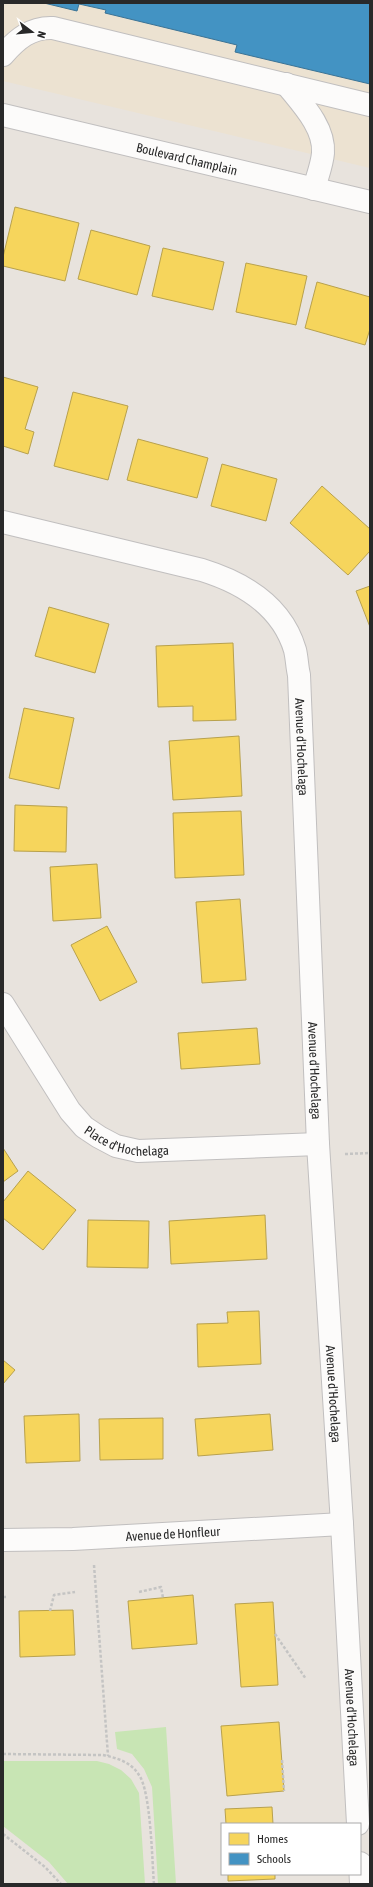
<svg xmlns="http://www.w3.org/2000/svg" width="373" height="1887" font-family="'Asap Condensed',sans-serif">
  <rect width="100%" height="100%" fill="#e8e3dd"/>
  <path fill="#ece2d1" d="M 3,3 L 370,3 L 370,168 L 3,81 Z"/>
  <path fill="#c8e5b4" d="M 166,1727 L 176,1884 L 158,1884 L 152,1787 L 144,1769 L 132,1754 L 117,1749 L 115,1732 Z
    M 3,1761 L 97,1761 L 109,1764 L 121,1770 L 131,1779 L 139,1793 L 145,1884 L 68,1884 L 49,1862 L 3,1826 Z"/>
  <path fill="#f6d55c" stroke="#b8a14d" d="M 15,207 L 79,223 L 65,281 L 3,266 L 3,257 Z
    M 91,230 L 150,246 L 137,295 L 78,279 Z
    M 163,248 L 224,262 L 213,310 L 152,296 Z
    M 246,263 L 307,276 L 296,325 L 236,312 Z
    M 317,282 L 370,297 L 370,329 L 365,345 L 305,328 Z
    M 3,377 L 38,387 L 25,429 L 34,432 L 28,454 L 3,446 Z
    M 73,392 L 128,406 L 108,480 L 54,466 Z
    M 138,439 L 208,458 L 197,498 L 127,480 Z
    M 222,464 L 277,479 L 266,521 L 211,506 Z
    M 322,486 L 370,529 L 370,551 L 348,575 L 290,523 Z
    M 370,586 L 370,627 L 356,591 Z
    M 49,607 L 109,624 L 95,673 L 35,656 Z
    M 233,643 L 236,720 L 193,721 L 193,706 L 158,707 L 156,646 Z
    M 24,708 L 74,718 L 59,789 L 9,778 Z
    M 239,736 L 242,796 L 173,800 L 169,741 Z
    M 15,805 L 67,807 L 66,852 L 14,851 Z
    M 241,811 L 244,875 L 175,878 L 173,813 Z
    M 97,864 L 101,918 L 53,921 L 50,867 Z
    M 240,899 L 246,980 L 202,983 L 196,902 Z
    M 107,926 L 137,982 L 100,1001 L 71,945 Z
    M 257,1028 L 260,1064 L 181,1069 L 178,1033 Z
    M 3,1148 L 18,1171 L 3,1182 Z
    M 28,1171 L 76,1210 L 43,1250 L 3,1218 L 3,1202 Z
    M 265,1215 L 267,1259 L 171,1264 L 169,1221 Z
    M 88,1220 L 149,1221 L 148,1268 L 87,1267 Z
    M 259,1311 L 261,1364 L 198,1367 L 197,1324 L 228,1323 L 227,1312 Z
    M 3,1360 L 15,1370 L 3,1384 Z
    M 79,1414 L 80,1461 L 26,1463 L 24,1416 Z
    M 270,1414 L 273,1450 L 198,1456 L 195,1419 Z
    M 163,1418 L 163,1459 L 100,1460 L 99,1419 Z
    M 193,1595 L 197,1644 L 132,1649 L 128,1601 Z
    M 273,1602 L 278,1685 L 241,1687 L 235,1604 Z
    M 73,1610 L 75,1655 L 20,1657 L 19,1611 Z
    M 279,1722 L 284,1791 L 227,1796 L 221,1726 Z
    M 272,1807 L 273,1824 L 226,1824 L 225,1809 Z
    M 228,1874 L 275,1874 L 275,1879 L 228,1881 Z"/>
  <path fill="#4393c3" stroke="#3b7395" d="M 44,3 L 370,3 L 370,84 L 235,52 L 237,45 L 105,13 L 106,10 L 79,4 L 77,11 Z"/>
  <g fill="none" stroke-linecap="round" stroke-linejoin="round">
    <g stroke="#c1bfbf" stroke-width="24">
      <g id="minor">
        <path d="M 3,55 C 17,39 31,27 53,28 L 370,105"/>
        <path d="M 286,84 C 301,103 325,127 323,153 C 322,165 317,177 314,189"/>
        <path id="s1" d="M 3,115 L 370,202"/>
        <path id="s2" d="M 3,522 L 202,570 C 244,583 282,606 295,650 C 297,658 297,667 299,675 L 318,1144 L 342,1524 L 358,1824"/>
        <path id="s3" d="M 3,1004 L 70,1111 L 84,1127 L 99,1137 L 116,1146 L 138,1151 L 318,1144"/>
        <path id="s4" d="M 3,1540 L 73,1539 L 342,1524"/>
        <path d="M 360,1863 L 361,1884"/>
      </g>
    </g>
    <path stroke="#c4c4c3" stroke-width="2.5" stroke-dasharray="3 2" stroke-linecap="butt" d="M 345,1154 L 370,1153
      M 94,1565 L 108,1756
      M 139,1592 L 161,1587 L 163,1598
      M 3,1597 L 6,1597
      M 50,1611 L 54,1595 L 75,1592
      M 275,1634 L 306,1679
      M 3,1754 L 103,1755 C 117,1758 131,1762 139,1775 C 151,1792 152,1861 154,1884
      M 282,1760 L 284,1791
      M 3,1834 L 45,1867 L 61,1884"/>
    <use href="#minor" stroke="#fcfbfa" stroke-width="22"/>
  </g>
  <g text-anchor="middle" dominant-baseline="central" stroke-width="4" stroke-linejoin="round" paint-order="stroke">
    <g font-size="13" fill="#292929" stroke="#fff">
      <text stroke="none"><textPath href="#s1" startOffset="189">Boulevard Champlain</textPath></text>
      <text stroke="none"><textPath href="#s2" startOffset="430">Avenue d'Hochelaga</textPath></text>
      <text stroke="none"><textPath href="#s2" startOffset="754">Avenue d'Hochelaga</textPath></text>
      <text stroke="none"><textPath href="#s3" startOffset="194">Place d'Hochelaga</textPath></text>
      <text stroke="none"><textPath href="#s2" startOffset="1078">Avenue d'Hochelaga</textPath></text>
      <text stroke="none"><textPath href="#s4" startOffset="170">Avenue de Honfleur</textPath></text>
      <text stroke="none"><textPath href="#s2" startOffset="1402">Avenue d'Hochelaga</textPath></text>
    </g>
  </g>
  <rect width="373" height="1887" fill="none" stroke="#292929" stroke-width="8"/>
  <rect x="221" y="1823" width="140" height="52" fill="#ffffff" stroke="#a9a9a9"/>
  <rect x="229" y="1833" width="20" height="12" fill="#f6d55c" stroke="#a9a9a9"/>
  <text x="257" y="1843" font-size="12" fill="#292929">Homes</text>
  <rect x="229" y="1853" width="20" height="12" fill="#4393c3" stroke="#a9a9a9"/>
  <text x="257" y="1863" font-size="12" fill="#292929">Schools</text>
  <g transform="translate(32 32) rotate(106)" stroke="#ffffff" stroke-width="3" paint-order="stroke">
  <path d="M0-3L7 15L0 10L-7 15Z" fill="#292929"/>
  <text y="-6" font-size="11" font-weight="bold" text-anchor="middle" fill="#292929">N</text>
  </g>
</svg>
